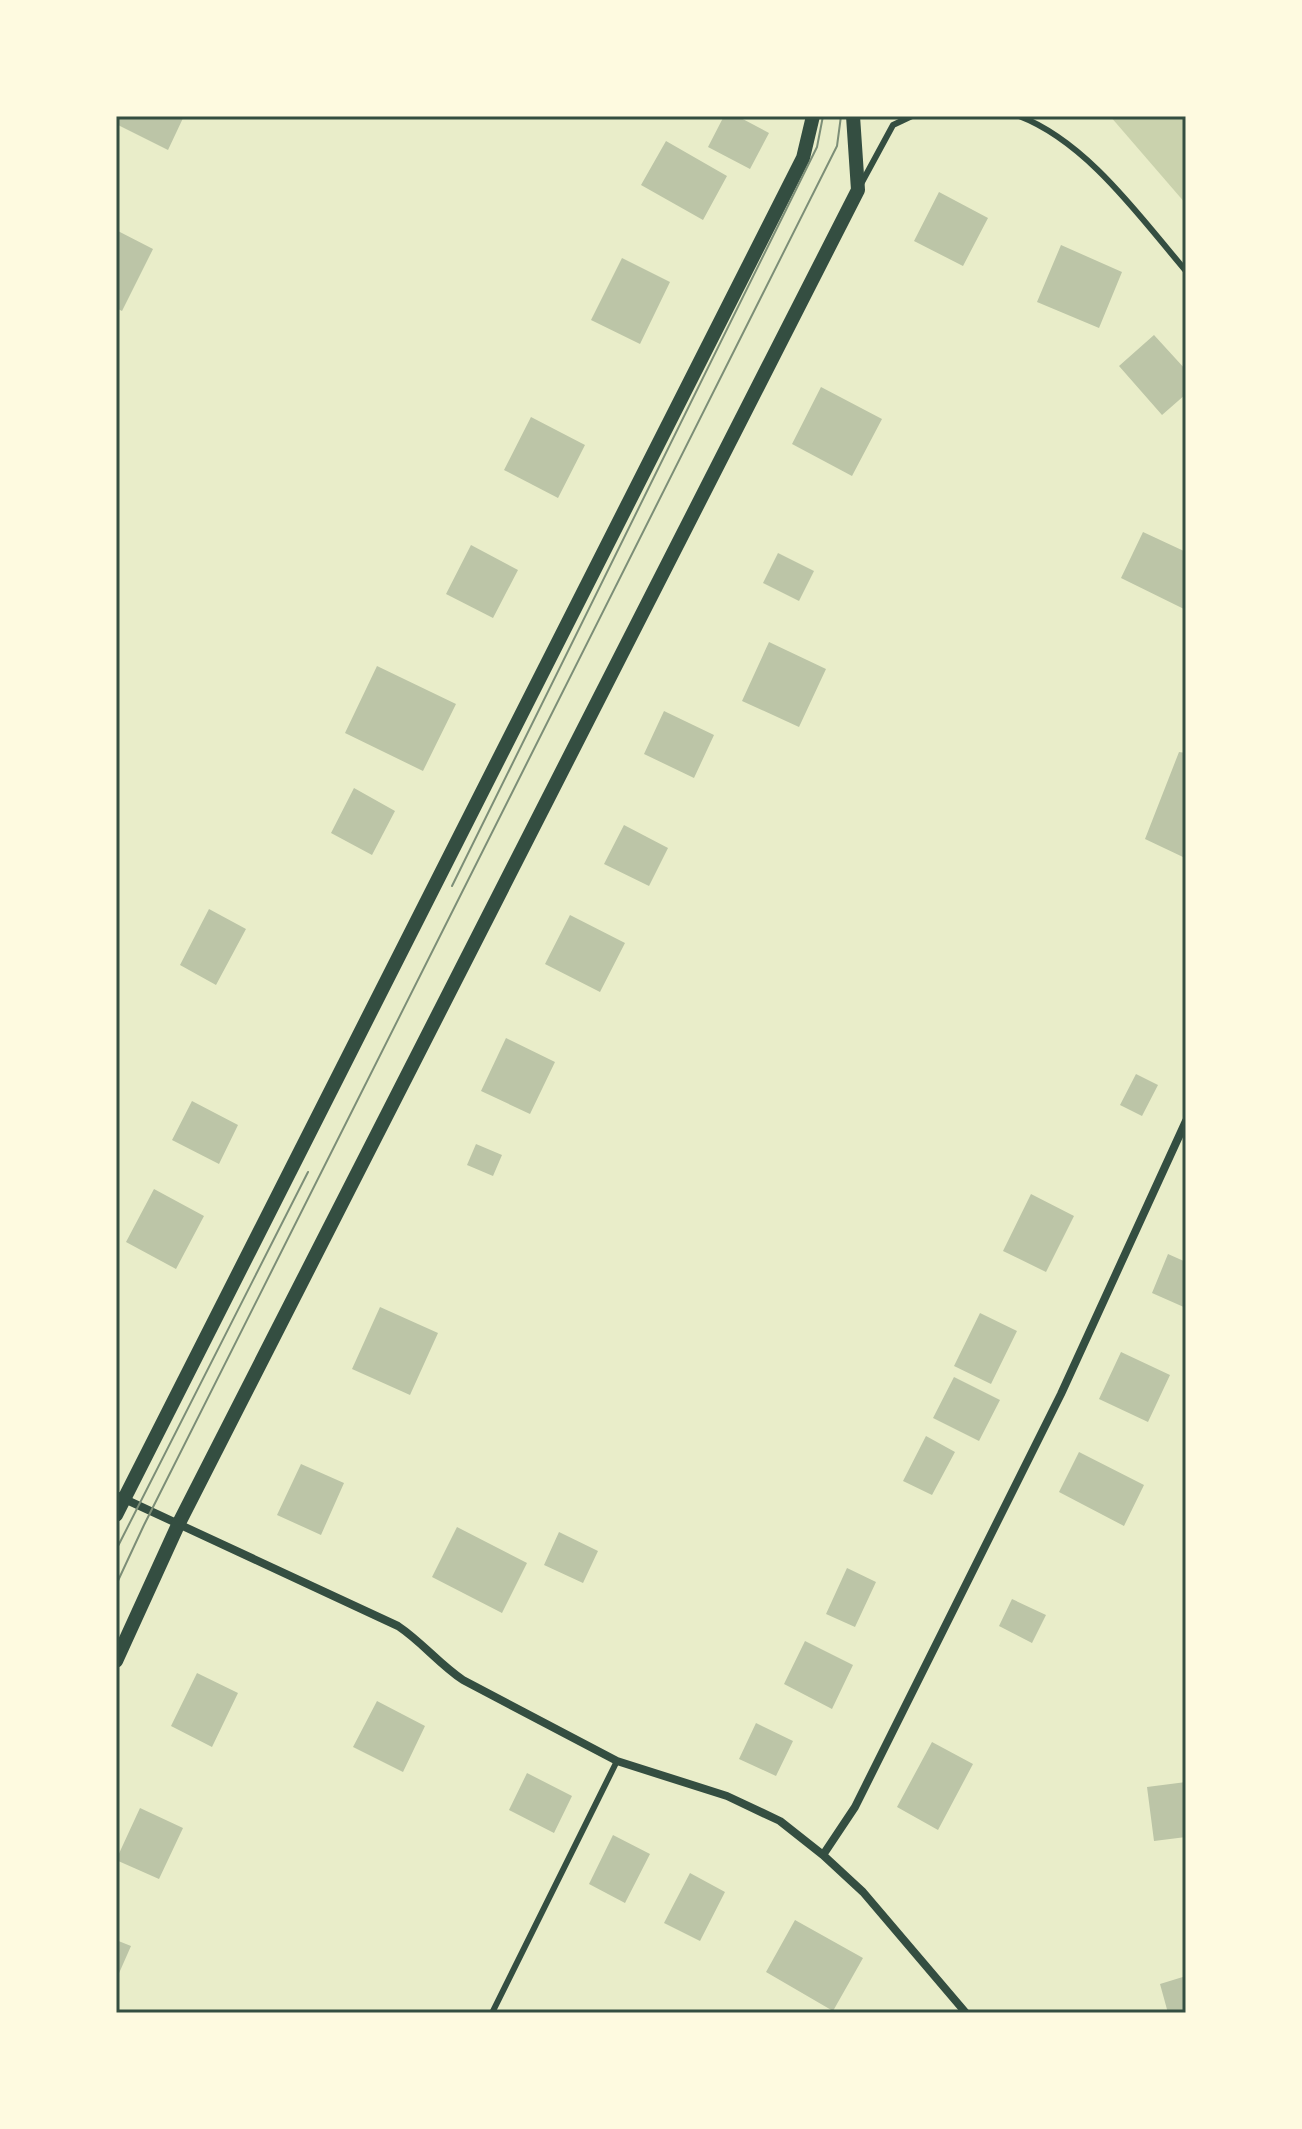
<svg xmlns="http://www.w3.org/2000/svg" width="1302" height="2129" font-family="'Source Sans 3',sans-serif">
  <rect width="100%" height="100%" fill="#e9edc9"/>
  <path fill="#cad2ad" d="M 1110,116 L 1186,116 L 1186,204 Z"/>
  <path fill="#bcc5a7" d="M 116,116 L 184,116 L 168,150 L 116,124 Z
    M 724,116 L 737,116 L 769,133 L 750,169 L 708,147 Z
    M 666,141 L 727,176 L 703,220 L 641,185 Z
    M 939,192 L 988,218 L 963,266 L 914,241 Z
    M 116,230 L 153,249 L 122,311 L 116,308 Z
    M 1061,245 L 1122,272 L 1099,328 L 1037,302 Z
    M 622,258 L 670,282 L 640,344 L 591,320 Z
    M 1154,335 L 1186,370 L 1186,394 L 1162,415 L 1119,366 Z
    M 821,387 L 882,419 L 852,476 L 792,444 Z
    M 531,417 L 585,445 L 558,498 L 504,470 Z
    M 1143,532 L 1186,552 L 1186,610 L 1121,578 Z
    M 471,545 L 518,570 L 493,618 L 446,594 Z
    M 778,553 L 814,571 L 799,601 L 763,583 Z
    M 769,642 L 826,669 L 799,727 L 742,701 Z
    M 377,666 L 456,704 L 423,771 L 345,733 Z
    M 664,711 L 714,735 L 694,778 L 644,754 Z
    M 1179,752 L 1186,753 L 1185,866 L 1183,857 L 1145,839 Z
    M 354,788 L 395,811 L 372,855 L 331,833 Z
    M 624,825 L 668,848 L 649,886 L 604,864 Z
    M 209,909 L 246,929 L 216,985 L 180,965 Z
    M 570,915 L 625,943 L 600,992 L 545,964 Z
    M 506,1038 L 555,1062 L 530,1114 L 481,1091 Z
    M 1136,1074 L 1158,1085 L 1142,1116 L 1120,1105 Z
    M 192,1101 L 238,1125 L 219,1164 L 172,1140 Z
    M 476,1144 L 502,1155 L 493,1176 L 467,1165 Z
    M 154,1189 L 204,1216 L 176,1269 L 126,1242 Z
    M 1031,1194 L 1074,1216 L 1046,1272 L 1003,1251 Z
    M 1168,1254 L 1186,1262 L 1186,1308 L 1152,1293 Z
    M 380,1307 L 438,1333 L 410,1395 L 352,1369 Z
    M 980,1313 L 1017,1331 L 991,1384 L 954,1366 Z
    M 1121,1352 L 1170,1375 L 1148,1422 L 1099,1399 Z
    M 954,1377 L 1000,1400 L 979,1441 L 933,1418 Z
    M 926,1436 L 955,1452 L 932,1495 L 903,1481 Z
    M 1079,1452 L 1144,1485 L 1124,1526 L 1059,1492 Z
    M 301,1464 L 344,1483 L 321,1535 L 277,1515 Z
    M 457,1527 L 527,1563 L 502,1613 L 432,1577 Z
    M 559,1532 L 598,1551 L 583,1583 L 544,1565 Z
    M 847,1568 L 876,1582 L 855,1627 L 826,1614 Z
    M 1012,1599 L 1046,1615 L 1032,1643 L 999,1626 Z
    M 805,1641 L 853,1665 L 832,1709 L 784,1684 Z
    M 197,1673 L 238,1693 L 212,1747 L 171,1726 Z
    M 377,1701 L 425,1726 L 403,1772 L 353,1747 Z
    M 756,1723 L 793,1741 L 776,1776 L 739,1759 Z
    M 932,1742 L 973,1764 L 938,1830 L 897,1807 Z
    M 527,1773 L 572,1796 L 554,1833 L 509,1810 Z
    M 1186,1782 L 1186,1837 L 1154,1841 L 1147,1787 Z
    M 140,1808 L 183,1828 L 159,1879 L 116,1860 Z
    M 613,1835 L 650,1854 L 625,1903 L 589,1884 Z
    M 690,1873 L 725,1892 L 700,1941 L 664,1923 Z
    M 795,1920 L 863,1958 L 833,2011 L 766,1972 Z
    M 116,1940 L 131,1946 L 116,1980 Z
    M 1186,1976 L 1186,2013 L 1168,2013 L 1160,1984 Z"/>
  <g fill="none" stroke-linecap="round" stroke-linejoin="round">
    <path stroke="#344e41" stroke-width="6" d="M 1019,116 C 1087,142 1140,217 1186,271
      M 861,184 L 893,125 L 912,116
      M 492,2013 L 617,1761"/>
    <path stroke="#344e41" stroke-width="8" d="M 116,1495 L 398,1626 C 422,1642 439,1664 463,1680 L 617,1761 L 727,1796 L 780,1821 L 823,1855
      M 966,2013 L 863,1892 L 823,1855 L 855,1807 L 1061,1394 L 1186,1121"/>
    <path stroke="#344e41" stroke-width="14" d="M 116,1515 L 803,158 L 813,116
      M 116,1661 L 178,1525 L 858,190 L 853,116"/>
    <path stroke="#7c8e77" stroke-width="2" d="M 452,886 L 817,147 L 823,116
      M 116,1550 L 308,1172
      M 116,1585 L 144,1525 L 837,146 L 841,116"/>
  </g>
  <rect width="1302" height="2129" fill="none" stroke="#fefae0" stroke-width="236"/>
  <rect x="118" y="118" width="1066" height="1893" fill="none" stroke="#344e41" stroke-width="3"/>
</svg>
